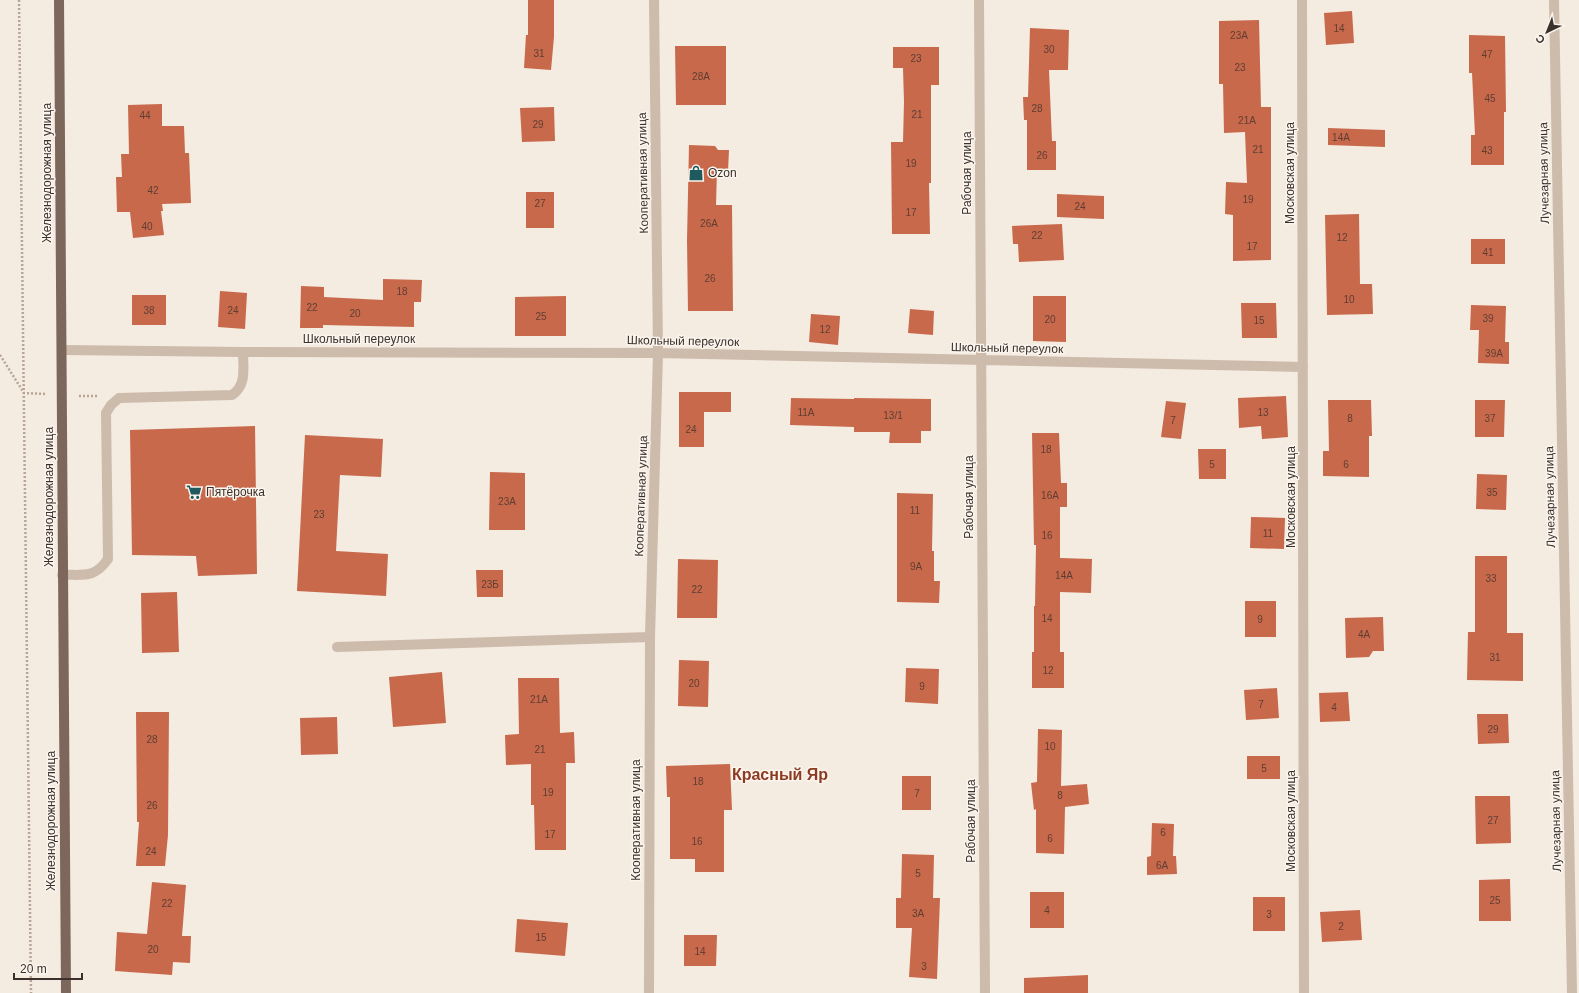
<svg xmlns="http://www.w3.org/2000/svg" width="1579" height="993" font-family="Arial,sans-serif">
  <rect width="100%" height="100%" fill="#f4ebe1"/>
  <path fill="#c8694b" d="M 528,0 L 554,0 L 554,37 L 551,70 L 524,68 L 526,35 L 528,35 Z
    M 1352,11 L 1354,43 L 1326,45 L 1324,13 Z
    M 1259,20 L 1261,107 L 1271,107 L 1271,260 L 1233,261 L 1233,215 L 1225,214 L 1226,182 L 1247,183 L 1245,132 L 1224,133 L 1223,84 L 1219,84 L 1219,21 Z
    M 1030,28 L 1069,30 L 1068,70 L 1049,70 L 1052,141 L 1056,141 L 1056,170 L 1027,170 L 1027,120 L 1024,120 L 1023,97 L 1028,97 Z
    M 1469,35 L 1505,36 L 1506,112 L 1504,112 L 1504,165 L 1471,165 L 1471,135 L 1475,135 L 1472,73 L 1469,73 Z
    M 675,46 L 726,46 L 726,105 L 676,105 Z
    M 893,47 L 939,47 L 939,85 L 931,85 L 931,183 L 929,183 L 930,234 L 892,234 L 891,142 L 903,142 L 904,102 L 903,68 L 893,68 Z
    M 162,104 L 162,126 L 184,126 L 185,153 L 189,153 L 191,203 L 162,204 L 163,211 L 161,211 L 164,235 L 133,238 L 130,212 L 117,212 L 116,177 L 122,177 L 121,154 L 129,154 L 128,105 Z
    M 554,107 L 555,141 L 522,142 L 520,108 Z
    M 1328,128 L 1385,130 L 1385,147 L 1328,145 Z
    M 689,145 L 715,146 L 718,150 L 729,150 L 728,171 L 717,170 L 716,205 L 732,205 L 733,311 L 688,311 L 687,240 Z
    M 526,192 L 554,192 L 554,228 L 526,228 Z
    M 1057,194 L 1104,196 L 1104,219 L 1057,217 Z
    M 1359,214 L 1360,284 L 1372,284 L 1373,314 L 1327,315 L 1325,215 Z
    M 1062,224 L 1064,260 L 1019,262 L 1018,244 L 1013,244 L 1012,226 Z
    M 1471,239 L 1505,239 L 1505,264 L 1471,264 Z
    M 383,279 L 422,280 L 421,302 L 414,302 L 414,327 L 323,325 L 323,328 L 300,328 L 301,286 L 324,287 L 324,297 L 383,300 Z
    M 220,291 L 247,293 L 245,329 L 218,327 Z
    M 132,295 L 166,295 L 166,325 L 132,325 Z
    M 566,296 L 566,336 L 515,336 L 515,297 Z
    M 1033,296 L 1066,296 L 1066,342 L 1033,341 Z
    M 1241,303 L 1276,303 L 1277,338 L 1242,338 Z
    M 1471,305 L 1506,306 L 1505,342 L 1509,342 L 1509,364 L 1478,363 L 1479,330 L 1470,330 Z
    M 910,309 L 934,311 L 933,335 L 908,333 Z
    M 811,314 L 840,316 L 838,345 L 809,342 Z
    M 679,392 L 731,392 L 731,412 L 704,412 L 704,447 L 679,447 Z
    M 1286,396 L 1288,437 L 1262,439 L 1261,426 L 1239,428 L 1238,398 Z
    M 791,398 L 854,399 L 854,398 L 931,399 L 931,431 L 921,431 L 921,443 L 889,443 L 890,432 L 854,432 L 854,427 L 790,425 Z
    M 1328,400 L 1371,400 L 1372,436 L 1369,436 L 1369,477 L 1323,476 L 1323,451 L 1329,451 Z
    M 1475,400 L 1505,400 L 1504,437 L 1475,437 Z
    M 1166,401 L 1186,403 L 1181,439 L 1161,437 Z
    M 255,426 L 257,574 L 198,576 L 196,556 L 132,555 L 130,430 Z
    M 1032,433 L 1059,433 L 1061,483 L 1067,483 L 1067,507 L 1060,507 L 1060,558 L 1092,559 L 1091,593 L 1060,592 L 1060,652 L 1064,652 L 1064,688 L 1032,688 L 1032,652 L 1034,652 L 1034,606 L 1035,606 L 1036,545 L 1034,545 Z
    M 305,435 L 383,439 L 381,477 L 340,475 L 336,551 L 388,554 L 386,596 L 297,591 Z
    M 1198,449 L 1226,449 L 1226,479 L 1199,479 Z
    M 490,472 L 525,473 L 525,530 L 489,530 Z
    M 1477,474 L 1507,475 L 1506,510 L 1476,509 Z
    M 897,493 L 933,494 L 932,551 L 934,551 L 934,581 L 940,581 L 939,603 L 897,602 Z
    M 1251,517 L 1285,518 L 1284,549 L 1250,548 Z
    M 1475,556 L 1507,556 L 1507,633 L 1523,633 L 1523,681 L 1467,680 L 1468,632 L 1475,632 Z
    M 678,559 L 718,560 L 717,618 L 677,618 Z
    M 476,570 L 503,570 L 503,597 L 477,597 Z
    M 177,592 L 179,652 L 142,653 L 141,593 Z
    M 1245,601 L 1276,601 L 1276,637 L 1245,637 Z
    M 1383,617 L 1384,651 L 1373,651 L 1369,657 L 1346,658 L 1345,618 Z
    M 679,660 L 709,661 L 708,707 L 678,706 Z
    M 906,668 L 939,669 L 938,704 L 905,702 Z
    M 442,672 L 446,723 L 393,727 L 389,677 Z
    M 518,678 L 559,678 L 560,733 L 574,732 L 575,763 L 566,763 L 566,850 L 535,850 L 534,805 L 531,805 L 531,764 L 506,765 L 505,735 L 519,734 Z
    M 1277,688 L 1279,718 L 1246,720 L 1244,690 Z
    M 1348,692 L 1350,721 L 1320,722 L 1319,693 Z
    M 136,712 L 169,712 L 168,835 L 165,866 L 136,866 L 139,822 L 137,822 Z
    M 1477,714 L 1508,714 L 1509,743 L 1478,744 Z
    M 337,717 L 338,754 L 301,755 L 300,718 Z
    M 1038,729 L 1062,730 L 1061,786 L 1087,784 L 1089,804 L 1065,807 L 1064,854 L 1036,853 L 1036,809 L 1034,810 L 1031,783 L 1037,782 Z
    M 1247,756 L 1280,756 L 1280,779 L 1247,779 Z
    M 730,764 L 732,810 L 724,810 L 724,872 L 695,872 L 695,859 L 670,859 L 670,797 L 667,797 L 666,766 Z
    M 902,776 L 931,776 L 931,810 L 902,810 Z
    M 1475,796 L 1510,796 L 1511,843 L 1476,844 Z
    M 1152,823 L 1174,824 L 1173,856 L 1176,856 L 1177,874 L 1147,875 L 1147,857 L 1151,856 Z
    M 902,854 L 934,855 L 933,898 L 940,898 L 937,979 L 909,977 L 912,928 L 896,928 L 896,898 L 901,898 Z
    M 1510,879 L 1511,921 L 1479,921 L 1479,880 Z
    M 152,882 L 186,885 L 182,936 L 191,936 L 190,963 L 173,962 L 172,975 L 115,971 L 117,932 L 147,934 Z
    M 1030,892 L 1064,892 L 1064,928 L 1030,928 Z
    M 1253,897 L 1285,897 L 1285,931 L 1253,931 Z
    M 1360,910 L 1362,940 L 1322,942 L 1320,912 Z
    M 517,919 L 568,923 L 565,956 L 515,952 Z
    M 684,935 L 717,935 L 716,966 L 684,966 Z
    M 1088,975 L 1088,993 L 1024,993 L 1024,978 Z"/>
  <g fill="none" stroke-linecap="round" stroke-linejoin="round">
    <path stroke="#b9a596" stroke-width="2.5" stroke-dasharray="2 2" stroke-linecap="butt" d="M 19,0 L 31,993
      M 0,355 L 24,393 L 46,394
      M 79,396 L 98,396"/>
    <path stroke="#cdbbac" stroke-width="10" d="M 979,0 L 985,993
      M 1302,0 L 1304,993
      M 1554,0 L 1572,993
      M 62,350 L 243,352 L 658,353 L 1303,367
      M 62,575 C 84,574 94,579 108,559 L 106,413 L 111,405 L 119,398 L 232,395 C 247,385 243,368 243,352
      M 337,647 L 650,637
      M 649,993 L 650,637 L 658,353 L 654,0"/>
    <path stroke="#7d675c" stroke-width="10" d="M 59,0 L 66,993"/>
  </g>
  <defs>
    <g id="shop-bare" transform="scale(1.2)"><path d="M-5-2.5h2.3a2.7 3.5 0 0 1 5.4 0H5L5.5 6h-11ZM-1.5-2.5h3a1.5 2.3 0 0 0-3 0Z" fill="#1f5a5e" stroke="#fbf5ee" stroke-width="2.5" paint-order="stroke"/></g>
    <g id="supermarket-bare" transform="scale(1.2)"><path d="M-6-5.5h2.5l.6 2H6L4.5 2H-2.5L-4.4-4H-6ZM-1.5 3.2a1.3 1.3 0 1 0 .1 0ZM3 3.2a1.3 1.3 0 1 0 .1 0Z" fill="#1f5a5e" stroke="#fbf5ee" stroke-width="2.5" paint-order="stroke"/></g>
  </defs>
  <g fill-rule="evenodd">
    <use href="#shop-bare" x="696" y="173"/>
    <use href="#supermarket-bare" x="194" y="492"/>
  </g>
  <g text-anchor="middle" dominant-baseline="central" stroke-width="3" stroke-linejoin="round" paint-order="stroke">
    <g font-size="10" fill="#5e3e33">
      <text x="1339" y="28">14</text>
      <text x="1239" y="35">23А</text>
      <text x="1049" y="49">30</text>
      <text x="539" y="53">31</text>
      <text x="1487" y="54">47</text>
      <text x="916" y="58">23</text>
      <text x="1240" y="67">23</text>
      <text x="701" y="76">28А</text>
      <text x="1490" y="98">45</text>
      <text x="1037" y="108">28</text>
      <text x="917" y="114">21</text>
      <text x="145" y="115">44</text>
      <text x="1247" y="120">21А</text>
      <text x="538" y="124">29</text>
      <text x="1341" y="137">14А</text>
      <text x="1258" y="149">21</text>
      <text x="1487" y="150">43</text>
      <text x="1042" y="155">26</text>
      <text x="911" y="163">19</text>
      <text x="153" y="190">42</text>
      <text x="1248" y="199">19</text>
      <text x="540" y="203">27</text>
      <text x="1080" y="206">24</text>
      <text x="911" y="212">17</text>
      <text x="709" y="223">26А</text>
      <text x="147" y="226">40</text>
      <text x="1037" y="235">22</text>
      <text x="1342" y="237">12</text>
      <text x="1252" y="246">17</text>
      <text x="1488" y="252">41</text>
      <text x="710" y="278">26</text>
      <text x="402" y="291">18</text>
      <text x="1349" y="299">10</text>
      <text x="312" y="307">22</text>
      <text x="149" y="310">38</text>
      <text x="233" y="310">24</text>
      <text x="355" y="313">20</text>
      <text x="541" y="316">25</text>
      <text x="1488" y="318">39</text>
      <text x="1050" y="319">20</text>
      <text x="1259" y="320">15</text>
      <text x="825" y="329">12</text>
      <text x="1494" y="353">39А</text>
      <text x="806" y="412">11А</text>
      <text x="1263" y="412">13</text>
      <text x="893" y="415">13/1</text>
      <text x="1350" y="418">8</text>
      <text x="1490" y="418">37</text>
      <text x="1173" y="420">7</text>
      <text x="691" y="429">24</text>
      <text x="1046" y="449">18</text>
      <text x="1212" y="464">5</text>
      <text x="1346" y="464">6</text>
      <text x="1492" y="492">35</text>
      <text x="1050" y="495">16А</text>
      <text x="507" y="501">23А</text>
      <text x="915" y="510">11</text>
      <text x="319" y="514">23</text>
      <text x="1268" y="533">11</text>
      <text x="1047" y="535">16</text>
      <text x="916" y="566">9А</text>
      <text x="1064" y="575">14А</text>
      <text x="1491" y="578">33</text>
      <text x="490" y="584">23Б</text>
      <text x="697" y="589">22</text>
      <text x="1047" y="618">14</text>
      <text x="1260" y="619">9</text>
      <text x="1364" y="634">4А</text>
      <text x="1495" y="657">31</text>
      <text x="1048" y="670">12</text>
      <text x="694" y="683">20</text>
      <text x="922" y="686">9</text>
      <text x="539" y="699">21А</text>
      <text x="1261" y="704">7</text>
      <text x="1334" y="707">4</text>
      <text x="1493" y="729">29</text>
      <text x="152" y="739">28</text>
      <text x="1050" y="746">10</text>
      <text x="540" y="749">21</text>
      <text x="1264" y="768">5</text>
      <text x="698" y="781">18</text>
      <text x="548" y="792">19</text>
      <text x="917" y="793">7</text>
      <text x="1060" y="795">8</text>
      <text x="152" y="805">26</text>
      <text x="1493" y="820">27</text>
      <text x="1163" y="832">6</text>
      <text x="550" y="834">17</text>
      <text x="1050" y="838">6</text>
      <text x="697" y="841">16</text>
      <text x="151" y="851">24</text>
      <text x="1162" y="865">6А</text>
      <text x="918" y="873">5</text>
      <text x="1495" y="900">25</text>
      <text x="167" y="903">22</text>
      <text x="1047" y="910">4</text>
      <text x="918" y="913">3А</text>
      <text x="1269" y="914">3</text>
      <text x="1341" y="926">2</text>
      <text x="541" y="937">15</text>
      <text x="153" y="949">20</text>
      <text x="700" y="951">14</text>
      <text x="924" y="966">3</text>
    </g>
    <g font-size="12" fill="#3b302b" stroke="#fbf5ee">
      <text transform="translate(47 173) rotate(-90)">Железнодорожная улица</text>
      <text transform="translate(643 173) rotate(-91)">Кооперативная улица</text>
      <text transform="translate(967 173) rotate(-90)">Рабочая улица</text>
      <text transform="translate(1290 173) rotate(-90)">Московская улица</text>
      <text transform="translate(1544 173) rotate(-91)">Лучезарная улица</text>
      <text x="359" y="339">Школьный переулок</text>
      <text transform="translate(683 341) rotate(1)">Школьный переулок</text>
      <text transform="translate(1007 348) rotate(1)">Школьный переулок</text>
      <text transform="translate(641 496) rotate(-88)">Кооперативная улица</text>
      <text transform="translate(49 497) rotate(-90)">Железнодорожная улица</text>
      <text transform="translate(969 497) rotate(-90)">Рабочая улица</text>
      <text transform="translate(1291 497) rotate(-90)">Московская улица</text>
      <text transform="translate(1550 497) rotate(-91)">Лучезарная улица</text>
      <text transform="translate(636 820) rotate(-90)">Кооперативная улица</text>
      <text transform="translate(51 821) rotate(-90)">Железнодорожная улица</text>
      <text transform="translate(971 821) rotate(-90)">Рабочая улица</text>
      <text transform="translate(1291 821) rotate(-90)">Московская улица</text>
      <text transform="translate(1556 821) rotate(-91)">Лучезарная улица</text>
    </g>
    <g font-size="12" fill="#3b302b" stroke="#fbf5ee" text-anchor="start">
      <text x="708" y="173">Ozon</text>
      <text x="206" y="492">Пятёрочка</text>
    </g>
    <g font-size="16" font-weight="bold" fill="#8c3b22" stroke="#fbf5ee">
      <text x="780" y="774">Красный Яр</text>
    </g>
  </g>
  <g transform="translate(1547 32) rotate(223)" stroke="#fbf5ee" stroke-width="3" paint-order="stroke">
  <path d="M0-3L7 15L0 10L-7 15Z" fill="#3b302b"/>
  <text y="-6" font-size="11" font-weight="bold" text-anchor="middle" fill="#3b302b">С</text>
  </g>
  <path d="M14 973v6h68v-6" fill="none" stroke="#3b302b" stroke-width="2"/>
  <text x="20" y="973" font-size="12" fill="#3b302b" stroke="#fbf5ee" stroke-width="3" paint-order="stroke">20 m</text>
</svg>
